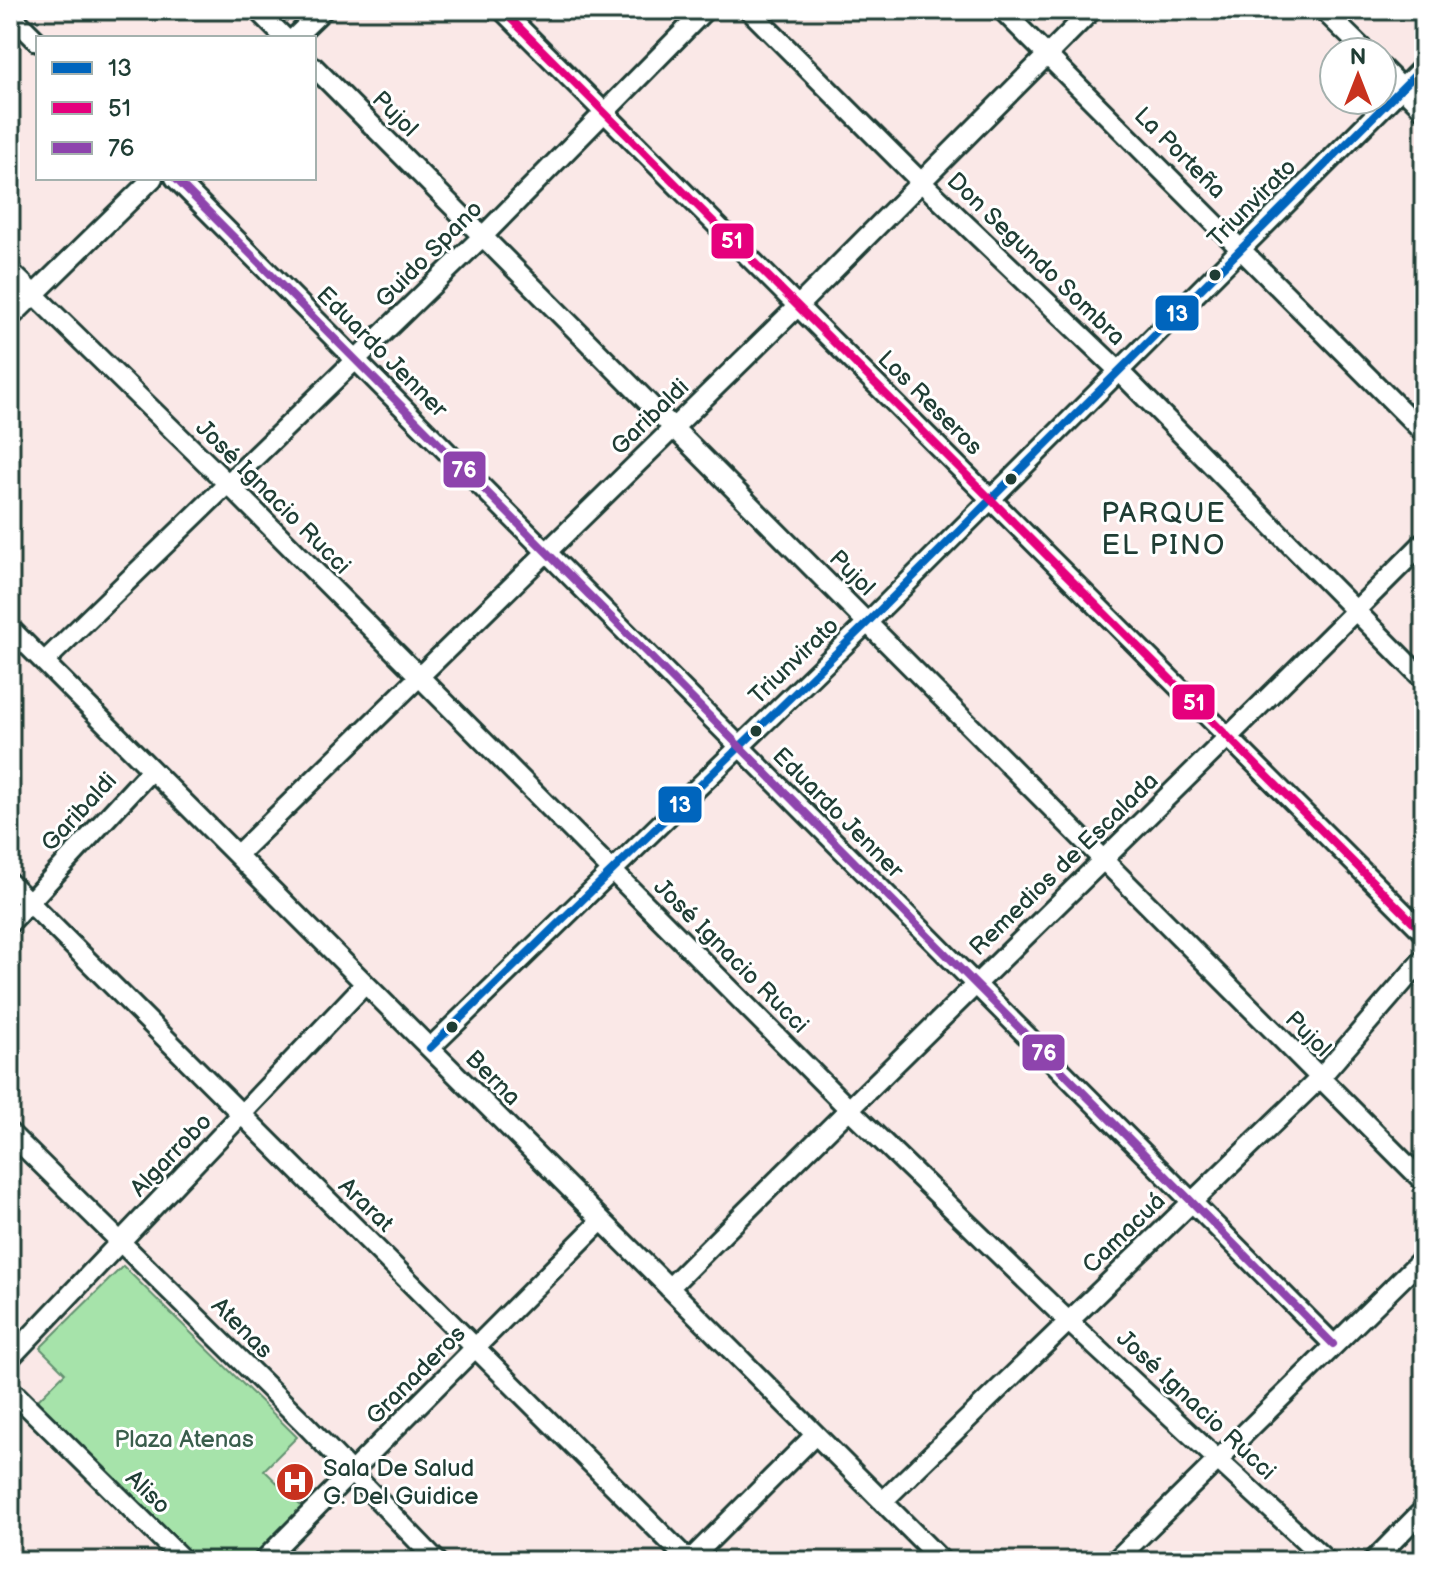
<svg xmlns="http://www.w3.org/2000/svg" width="1434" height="1571" font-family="'Balsamiq Sans',sans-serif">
  <rect width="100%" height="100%" fill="#fae8e7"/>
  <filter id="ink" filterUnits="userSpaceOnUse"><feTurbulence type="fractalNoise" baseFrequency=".0125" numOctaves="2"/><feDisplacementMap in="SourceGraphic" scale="16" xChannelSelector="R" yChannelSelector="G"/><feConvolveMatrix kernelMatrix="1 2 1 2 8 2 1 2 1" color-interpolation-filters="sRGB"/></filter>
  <g filter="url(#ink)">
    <path fill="#a6e3aa" stroke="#62906f" stroke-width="2" d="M 123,1266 L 297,1437 L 264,1470 L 302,1507 L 248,1561 L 195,1561 L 35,1403 L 65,1373 L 40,1348 Z"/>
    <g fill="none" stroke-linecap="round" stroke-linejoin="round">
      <g stroke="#1f3d34" stroke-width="24">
        <path id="minor" d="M 257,10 L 285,38
          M 502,10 L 1424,933
          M 749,10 L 920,181 L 1119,371 L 1424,680
          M 1002,10 L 1424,433
          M 1323,10 L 1366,52
          M 10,14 L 38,42
          M 294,38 L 323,10
          M 314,67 L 1424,1182
          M 1382,68 L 1424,110
          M 175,178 L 1333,1344
          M 10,271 L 227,483 L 848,1108 L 1067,1320 L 1327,1561
          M 10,318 L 153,178
          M 10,628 L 942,1561
          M 44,662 L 483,236 L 705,10
          M 238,854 L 799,305 L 1092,10
          M 10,883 L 689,1561 L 815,1435
          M 10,923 L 151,770
          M 430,1048 L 868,622 L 1424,66
          M 10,1133 L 301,1420 L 437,1561
          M 669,1288 C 919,1037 1175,793 1424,542
          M 10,1358 L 365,984
          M 10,1389 L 184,1561
          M 883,1501 L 1319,1079 L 1424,958
          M 263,1561 L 601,1221
          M 1115,1561 L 1424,1257
          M 1373,1561 L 1424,1509"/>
      </g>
      <use href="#minor" stroke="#fff" stroke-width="18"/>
      <g stroke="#fff" stroke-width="14">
        <path id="bus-1" d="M 430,1048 L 868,622 L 1424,66"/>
      </g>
      <g stroke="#fff" stroke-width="14">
        <path id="bus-2" d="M 502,10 L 1424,933"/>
      </g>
      <g stroke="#fff" stroke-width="14">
        <path id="bus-3" d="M 175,178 L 1333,1344"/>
      </g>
      <use href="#bus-1" stroke="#0065bd" stroke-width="8"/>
      <use href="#bus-2" stroke="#e5007d" stroke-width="8"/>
      <use href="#bus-3" stroke="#8e44ad" stroke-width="8"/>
    </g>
  </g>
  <defs>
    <g id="hospital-disc" transform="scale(2)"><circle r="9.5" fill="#c8321e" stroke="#fff"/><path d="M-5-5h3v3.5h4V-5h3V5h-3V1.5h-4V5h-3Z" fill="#fff"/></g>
  </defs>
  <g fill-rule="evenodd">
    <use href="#hospital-disc" x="295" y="1482"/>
  </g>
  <g fill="#1f3d34" stroke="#fff" stroke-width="3">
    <circle cx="1215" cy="275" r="7"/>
    <circle cx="1011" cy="479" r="7"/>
    <circle cx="756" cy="731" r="7"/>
    <circle cx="452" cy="1027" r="7"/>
  </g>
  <g text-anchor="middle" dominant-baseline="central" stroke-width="6" stroke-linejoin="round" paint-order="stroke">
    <g font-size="24" fill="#1f3d34" stroke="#fff">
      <text transform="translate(395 114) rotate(45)">Pujol</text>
      <text transform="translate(1180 153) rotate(45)">La Porteña</text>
      <text transform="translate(1252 203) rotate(-45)">Triunvirato</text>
      <text transform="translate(429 254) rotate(-45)">Guido Spano</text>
      <text transform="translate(1036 259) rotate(44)">Don Segundo Sombra</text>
      <text transform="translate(382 352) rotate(45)">Eduardo Jenner</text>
      <text transform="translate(930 403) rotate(45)">Los Reseros</text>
      <text transform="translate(650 417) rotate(-44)">Garibaldi</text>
      <text transform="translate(273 497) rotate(45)">José Ignacio Rucci</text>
      <text transform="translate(852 573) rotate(45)">Pujol</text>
      <text transform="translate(794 661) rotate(-44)">Triunvirato</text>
      <text transform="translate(79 812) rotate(-47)">Garibaldi</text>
      <text transform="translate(838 813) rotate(45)">Eduardo Jenner</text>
      <text transform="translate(1064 864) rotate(-44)">Remedios de Escalada</text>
      <text transform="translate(731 956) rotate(45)">José Ignacio Rucci</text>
      <text transform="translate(1308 1034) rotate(45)">Pujol</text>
      <text transform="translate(493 1078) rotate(45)">Berna</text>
      <text transform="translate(171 1155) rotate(-46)">Algarrobo</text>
      <text transform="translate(366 1205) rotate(44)">Ararat</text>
      <text transform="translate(1124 1233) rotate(-44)">Camacuá</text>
      <text transform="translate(242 1328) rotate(45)">Atenas</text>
      <text transform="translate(416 1375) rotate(-45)">Granaderos</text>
      <text transform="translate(1196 1405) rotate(43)">José Ignacio Rucci</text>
      <text transform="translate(148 1492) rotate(44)">Aliso</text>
    </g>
    <g font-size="24" fill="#3a5e4c" stroke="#fff">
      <text x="184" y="1439">Plaza Atenas</text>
    </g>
    <g font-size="24" fill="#1f3d34" stroke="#fff" text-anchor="start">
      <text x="323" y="1468">Sala De Salud<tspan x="323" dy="28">G. Del Guidice</tspan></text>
    </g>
    <g font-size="28" letter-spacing="2" fill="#1f3d34" stroke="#fff">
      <text x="1164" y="513">PARQUE<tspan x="1164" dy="32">EL PINO</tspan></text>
    </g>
  </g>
  <g stroke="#fff" stroke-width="3">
    <rect x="710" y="222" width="45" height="38" rx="8" fill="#e5007d"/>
    <rect x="1154" y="294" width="46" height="38" rx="8" fill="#0065bd"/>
    <rect x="442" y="450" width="45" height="39" rx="8" fill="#8e44ad"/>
    <rect x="1171" y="683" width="45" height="38" rx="8" fill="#e5007d"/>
    <rect x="657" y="785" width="46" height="39" rx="8" fill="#0065bd"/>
    <rect x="1021" y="1033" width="45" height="39" rx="8" fill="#8e44ad"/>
  </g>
  <g font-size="22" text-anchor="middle" font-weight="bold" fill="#fff">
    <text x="732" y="248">51</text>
    <text x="1177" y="321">13</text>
    <text x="464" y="477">76</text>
    <text x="1194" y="710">51</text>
    <text x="680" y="812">13</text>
    <text x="1044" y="1060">76</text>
  </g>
  <rect width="1434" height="1571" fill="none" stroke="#fff" stroke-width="40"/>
  <rect x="20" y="20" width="1394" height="1531" fill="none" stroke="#1f3d34" stroke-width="3" filter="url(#ink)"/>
  <rect x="36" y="36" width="280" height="144" fill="#ffffff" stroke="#a5b1ae" stroke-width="2"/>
  <rect x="52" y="62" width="40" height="12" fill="#0065bd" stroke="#a5b1ae" stroke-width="2"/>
  <text x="108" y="76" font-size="24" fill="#1f3d34">13</text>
  <rect x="52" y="102" width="40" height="12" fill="#e5007d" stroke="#a5b1ae" stroke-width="2"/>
  <text x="108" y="116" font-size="24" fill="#1f3d34">51</text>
  <rect x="52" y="142" width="40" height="12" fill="#8e44ad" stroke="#a5b1ae" stroke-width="2"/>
  <text x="108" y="156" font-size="24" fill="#1f3d34">76</text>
  <g transform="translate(1358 76)"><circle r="38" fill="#ffffff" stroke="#a5b1ae" stroke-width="2"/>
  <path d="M0-6L14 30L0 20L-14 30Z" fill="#c8321e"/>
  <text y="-12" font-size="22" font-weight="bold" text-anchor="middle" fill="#1f3d34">N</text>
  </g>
</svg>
